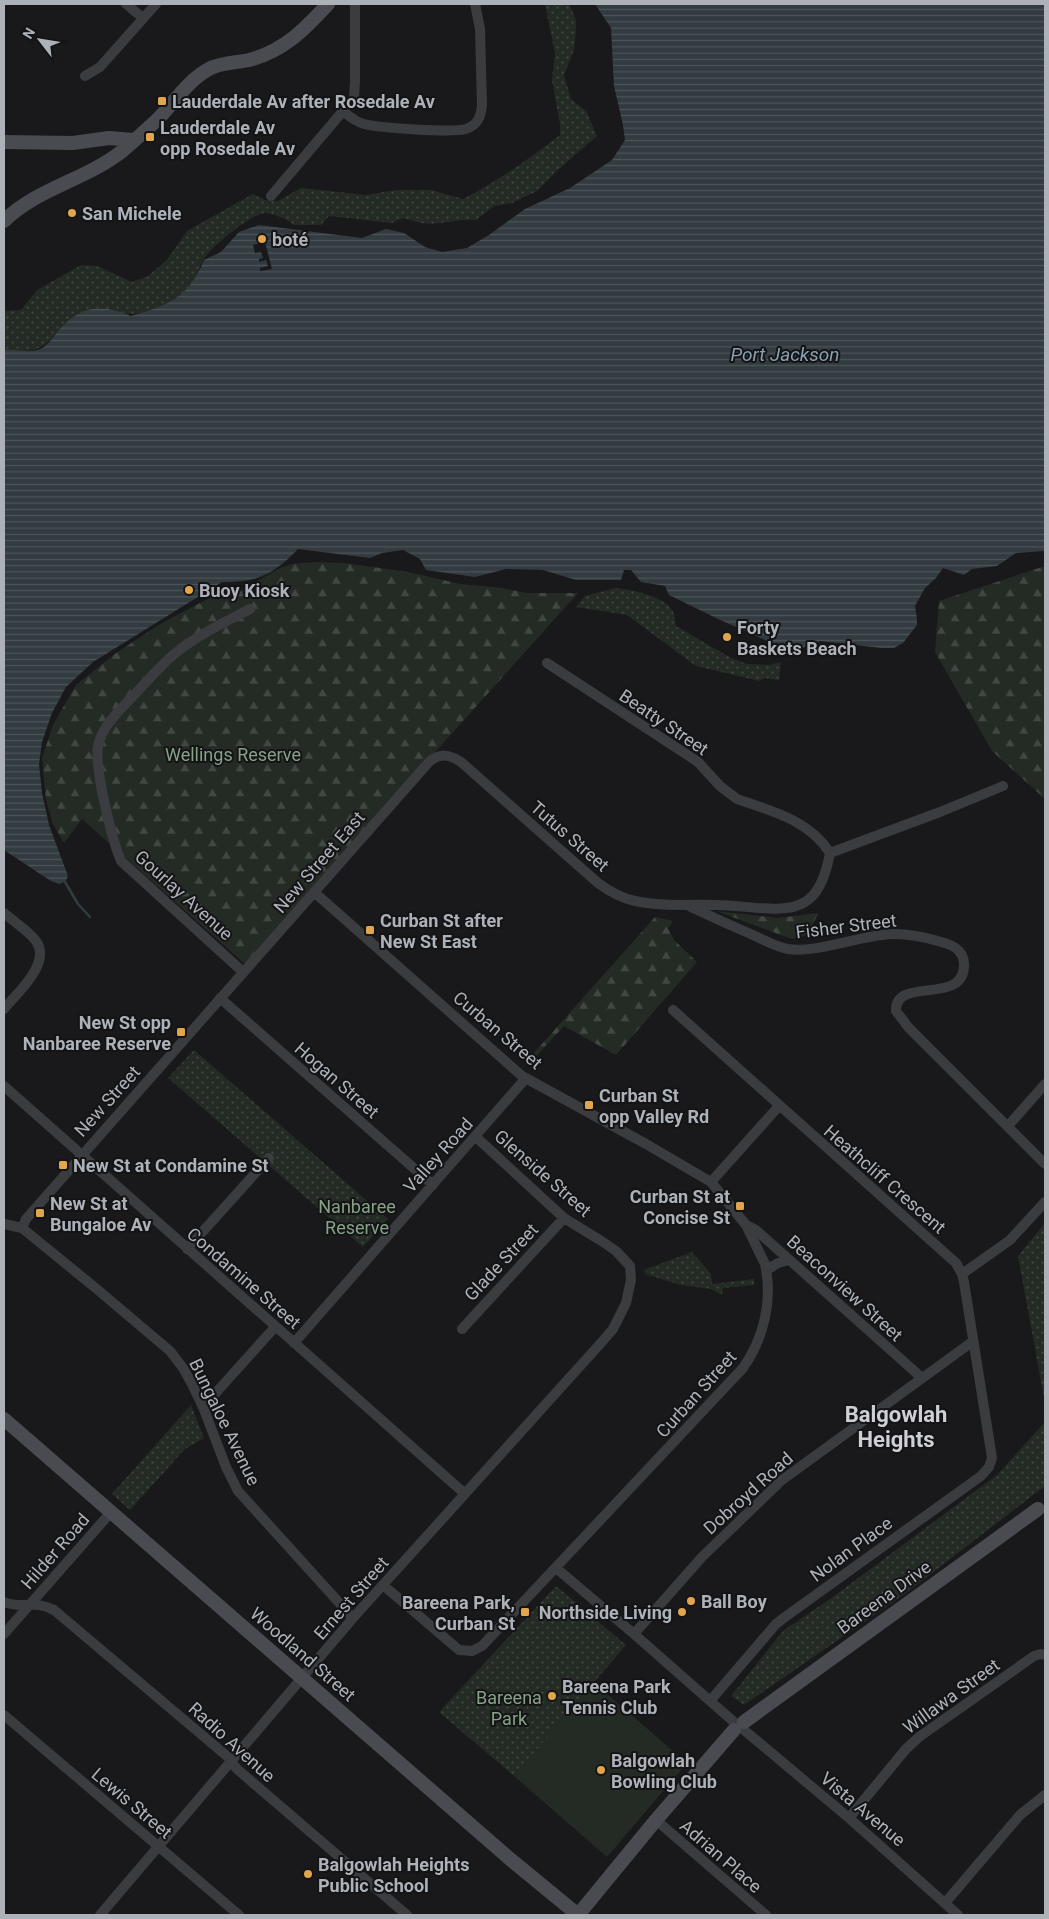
<svg xmlns="http://www.w3.org/2000/svg" width="1049" height="1919" font-family="Roboto,sans-serif">
  <defs>
    <pattern id="forest-firs" width="22" height="20" patternUnits="userSpaceOnUse" patternTransform="scale(1.25)"><rect width="22" height="20" fill="#242b24"/><path d="M5 1l3.5 6h-7zM16 11l3.5 6h-7z" fill="#414742"/></pattern>
    <pattern id="park-dots" width="8" height="8" patternUnits="userSpaceOnUse" patternTransform="scale(1.25)"><rect width="8" height="8" fill="#242b24"/><path d="M2 2h.1M6 6h.1" fill="none" stroke="#414742" stroke-width="1.8" stroke-linecap="round"/></pattern>
    <pattern id="water-rules" width="6" height="5" patternUnits="userSpaceOnUse" patternTransform="scale(1.25)"><rect width="6" height="5" fill="#323b40"/><path d="M0 2.5h6" fill="none" stroke="#4d555a"/></pattern>
  </defs>
  <rect width="100%" height="100%" fill="#19191b"/>
  <path fill="#242b24" d="M 593,1682 L 687,1763 L 607,1857 L 514,1776 Z"/>
  <path fill="url(#forest-firs)" d="M 316,562 L 344,563 L 409,572 L 460,584 L 502,588 L 527,593 L 578,593 L 245,964 L 82,819 L 64,843 L 53,824 L 46,800 L 42,758 L 53,725 L 76,685 L 116,653 L 162,623 L 194,606 L 220,593 L 240,591 L 280,568 L 292,564 Z
    M 1045,566 L 1045,799 L 992,751 L 935,652 L 939,601 Z
    M 716,911 L 778,918 L 818,913 L 808,935 L 792,939 Z
    M 655,917 L 673,921 L 668,929 L 675,941 L 697,962 L 616,1055 L 564,1026 L 529,1064 L 526,1062 Z"/>
  <path fill="url(#park-dots)" d="M 545,4 L 569,4 L 576,20 L 576,30 L 574,50 L 564,75 L 571,99 L 586,111 L 597,136 L 559,169 L 537,191 L 512,203 L 494,206 L 476,220 C 457,218 437,227 417,222 C 405,219 404,216 392,223 L 329,216 L 321,225 L 294,225 C 287,219 275,214 266,213 C 251,213 211,247 203,260 C 197,270 198,285 186,293 C 174,300 144,315 130,314 C 119,313 106,307 96,309 C 74,313 62,333 44,345 C 32,353 17,353 4,353 L 4,311 L 21,310 L 37,290 L 81,265 L 97,266 L 132,282 L 148,276 L 167,260 L 187,231 L 253,194 L 265,200 L 278,201 L 301,188 L 366,195 L 396,190 L 431,190 L 463,199 C 498,181 529,159 560,135 L 560,124 L 552,80 L 555,53 Z
    M 615,588 C 630,589 664,596 672,610 C 675,615 675,621 676,626 L 731,658 L 747,664 L 769,665 L 781,662 L 779,680 L 764,678 L 760,681 L 696,666 L 627,615 L 576,607 L 585,596 Z
    M 194,1050 L 388,1219 L 363,1247 L 168,1078 Z
    M 1045,1223 L 1045,1403 L 1018,1256 Z
    M 692,1252 L 711,1274 L 712,1284 L 754,1279 L 754,1285 L 723,1288 L 722,1295 L 711,1289 L 681,1285 L 645,1274 L 644,1270 Z
    M 191,1405 L 204,1438 L 185,1449 L 130,1510 L 112,1494 Z
    M 1045,1422 L 1045,1486 L 906,1593 L 744,1705 L 731,1696 L 783,1631 L 830,1599 L 997,1475 Z
    M 556,1586 L 626,1645 L 514,1776 L 439,1712 Z"/>
  <path fill="url(#water-rules)" d="M 595,4 L 1045,4 L 1045,551 L 1016,553 L 997,566 L 972,569 L 964,575 L 943,568 L 936,578 L 925,588 L 915,606 L 917,619 L 917,625 L 903,643 L 894,648 L 881,648 L 820,641 L 797,650 L 781,647 L 716,618 L 669,595 L 665,586 L 641,582 L 631,570 L 624,570 L 621,580 L 576,580 L 543,570 L 506,569 L 475,577 L 426,570 L 420,559 L 403,550 L 382,553 L 370,558 L 298,549 C 274,574 257,583 222,582 L 93,662 L 66,687 L 52,713 L 42,742 L 39,764 L 42,793 L 49,825 L 68,876 L 65,882 L 59,884 L 51,881 L 4,850 L 4,350 C 17,348 33,356 45,346 C 53,340 58,329 66,323 C 87,304 107,306 131,316 C 168,305 189,298 204,260 L 221,252 L 239,232 L 259,225 L 362,238 L 386,229 L 404,233 L 425,247 L 442,252 L 467,248 L 489,235 L 525,209 L 570,188 L 612,160 L 625,140 L 623,125 L 614,86 L 611,28 Z"/>
  <path fill="#19191b" d="M 265,242 L 272,269 L 260,271 L 260,268 L 268,266 L 266,260 L 259,262 L 259,259 L 263,258 L 261,252 L 255,253 L 253,245 Z"/>
  <g fill="none" stroke-linecap="round" stroke-linejoin="round">
    <path stroke="#323b40" stroke-width="2.5" d="M 65,882 L 78,904 L 90,917"/>
    <path stroke="#3b3c40" stroke-width="10" d="M 126,4 L 143,18
      M 85,76 L 100,67 L 156,4
      M 344,112 C 350,117 356,122 364,124 C 380,128 452,133 466,129 C 478,125 481,116 482,105 L 480,29 L 475,4
      M 271,196 L 354,98 L 355,81 L 355,4
      M 547,663 L 689,756 L 698,762 L 720,786 L 737,799 C 772,811 809,820 830,853 L 940,812 L 1003,786
      M 314,892 L 522,1076 L 646,1144 L 711,1182 L 746,1225 L 765,1264 C 773,1300 764,1338 743,1368 L 482,1646 L 472,1651 L 459,1650 L 383,1585
      M 691,907 C 712,917 732,926 753,935 C 764,940 776,947 788,949 C 815,953 854,938 882,935 C 901,932 920,936 938,941 C 950,944 964,949 964,964 C 965,1007 895,975 896,1011 L 909,1028 L 1045,1164
      M 4,913 C 13,921 30,932 36,941 C 52,963 17,993 4,1009
      M 243,972 L 121,861 C 112,840 94,767 98,746 C 102,726 119,711 132,697 C 147,682 161,664 178,651 C 200,634 225,622 250,609
      M 220,998 L 433,1185
      M 673,1010 L 956,1263 L 962,1274 L 964,1282 L 992,1458 L 989,1467 L 981,1476 L 785,1617 L 776,1624 L 710,1701
      M 4,1086 L 464,1493
      M 1008,1126 L 1045,1084
      M 711,1182 L 779,1106
      M 4,1224 L 22,1228 L 98,1290 L 170,1351 L 183,1368 L 192,1384 L 203,1407 L 226,1467 L 238,1491 L 353,1618
      M 746,1225 L 756,1230 L 922,1378
      M 22,1228 L 26,1219 L 429,762 C 440,753 449,754 461,762 L 598,883 C 610,892 621,898 635,901 C 663,907 691,904 719,905 C 742,905 786,915 805,902 C 821,893 827,869 830,853
      M 187,1249 L 269,1158
      M 767,1270 L 778,1263 L 789,1260
      M 962,1274 L 1010,1240 L 1045,1202
      M 462,1329 L 564,1218
      M 294,1343 L 526,1078
      M 203,1407 L 275,1327
      M 556,1568 L 634,1634 L 734,1722
      M 4,1602 C 23,1610 33,1599 54,1610 L 228,1757 L 237,1769 L 407,1915
      M 4,1634 L 112,1511
      M 634,1634 L 702,1557 L 782,1480 L 972,1342
      M 4,1715 L 239,1915
      M 744,1730 L 849,1818 L 958,1915
      M 849,1818 L 906,1749 L 919,1737 L 1034,1656 L 1041,1654 L 1045,1655
      M 656,1820 L 766,1915
      M 945,1903 L 1020,1815 L 1045,1795
      M 100,1915 L 353,1618 L 600,1344 L 613,1329 L 626,1303 L 631,1280 L 630,1266 L 616,1251 L 603,1242 L 564,1218 L 476,1137"/>
    <path stroke="#494b50" stroke-width="14" d="M 4,142 L 73,143 L 109,138 L 133,140
      M 4,221 C 36,189 85,180 121,152 C 133,142 146,130 158,119 C 174,103 188,80 209,69 C 221,62 236,63 249,60 C 284,51 305,29 328,4
      M 4,1419 L 510,1859 L 578,1915
      M 744,1722 L 1038,1509
      M 578,1915 L 656,1820 L 734,1730"/>
  </g>
  <g fill="#e1a54b" stroke="#141416" stroke-width="2">
    <rect x="157" y="96" width="10" height="10" rx="2.5"/>
    <rect x="145" y="132" width="10" height="10" rx="2.5"/>
    <circle cx="72" cy="213" r="5"/>
    <circle cx="262" cy="239" r="5"/>
    <circle cx="189" cy="590" r="5"/>
    <circle cx="727" cy="637" r="5"/>
    <rect x="365" y="925" width="10" height="10" rx="2.5"/>
    <rect x="176" y="1027" width="10" height="10" rx="2.5"/>
    <rect x="584" y="1100" width="10" height="10" rx="2.5"/>
    <rect x="58" y="1160" width="10" height="10" rx="2.5"/>
    <rect x="735" y="1201" width="10" height="10" rx="2.5"/>
    <rect x="35" y="1208" width="10" height="10" rx="2.5"/>
    <circle cx="691" cy="1601" r="5"/>
    <rect x="520" y="1607" width="10" height="10" rx="2.5"/>
    <circle cx="682" cy="1612" r="5"/>
    <circle cx="552" cy="1696" r="5"/>
    <circle cx="601" cy="1770" r="5"/>
    <circle cx="308" cy="1874" r="5"/>
  </g>
  <g text-anchor="middle" dominant-baseline="central" stroke-width="4" stroke-linejoin="round" paint-order="stroke">
    <g font-size="18" font-weight="bold" fill="#adb2b9" stroke="#141416" text-anchor="start">
      <text x="172" y="101">Lauderdale Av after Rosedale Av</text>
      <text x="160" y="127">Lauderdale Av<tspan x="160" dy="21">opp Rosedale Av</tspan></text>
      <text x="82" y="213">San Michele</text>
      <text x="272" y="239">boté</text>
      <text x="199" y="590">Buoy Kiosk</text>
      <text x="737" y="627">Forty<tspan x="737" dy="21">Baskets Beach</tspan></text>
      <text x="380" y="920">Curban St after<tspan x="380" dy="21">New St East</tspan></text>
      <text x="171" y="1022" text-anchor="end">New St opp<tspan x="171" dy="21">Nanbaree Reserve</tspan></text>
      <text x="599" y="1095">Curban St<tspan x="599" dy="21">opp Valley Rd</tspan></text>
      <text x="73" y="1165">New St at Condamine St</text>
      <text x="730" y="1196" text-anchor="end">Curban St at<tspan x="730" dy="21">Concise St</tspan></text>
      <text x="50" y="1203">New St at<tspan x="50" dy="21">Bungaloe Av</tspan></text>
      <text x="701" y="1601">Ball Boy</text>
      <text x="515" y="1602" text-anchor="end">Bareena Park,<tspan x="515" dy="21">Curban St</tspan></text>
      <text x="672" y="1612" text-anchor="end">Northside Living</text>
      <text x="562" y="1686">Bareena Park<tspan x="562" dy="21">Tennis Club</tspan></text>
      <text x="611" y="1760">Balgowlah<tspan x="611" dy="21">Bowling Club</tspan></text>
      <text x="318" y="1864">Balgowlah Heights<tspan x="318" dy="21">Public School</tspan></text>
    </g>
    <g font-size="18" fill="#adb2b9" stroke="#141416">
      <text transform="translate(664 722) rotate(34)">Beatty Street</text>
      <text transform="translate(570 836) rotate(41)">Tutus Street</text>
      <text transform="translate(319 862) rotate(-49)">New Street East</text>
      <text transform="translate(184 895) rotate(42)">Gourlay Avenue</text>
      <text transform="translate(846 926) rotate(-7)">Fisher Street</text>
      <text transform="translate(498 1030) rotate(40)">Curban Street</text>
      <text transform="translate(337 1080) rotate(41)">Hogan Street</text>
      <text transform="translate(107 1101) rotate(-48)">New Street</text>
      <text transform="translate(438 1155) rotate(-48)">Valley Road</text>
      <text transform="translate(543 1173) rotate(41)">Glenside Street</text>
      <text transform="translate(885 1179) rotate(41)">Heathcliff Crescent</text>
      <text transform="translate(501 1262) rotate(-47)">Glade Street</text>
      <text transform="translate(244 1278) rotate(41)">Condamine Street</text>
      <text transform="translate(845 1288) rotate(42)">Beaconview Street</text>
      <text transform="translate(696 1394) rotate(-48)">Curban Street</text>
      <text transform="translate(225 1422) rotate(64)">Bungaloe Avenue</text>
      <text transform="translate(748 1493) rotate(-42)">Dobroyd Road</text>
      <text transform="translate(851 1549) rotate(-36)">Nolan Place</text>
      <text transform="translate(55 1551) rotate(-49)">Hilder Road</text>
      <text transform="translate(884 1597) rotate(-36)">Bareena Drive</text>
      <text transform="translate(351 1598) rotate(-49)">Ernest Street</text>
      <text transform="translate(303 1654) rotate(41)">Woodland Street</text>
      <text transform="translate(951 1696) rotate(-36)">Willawa Street</text>
      <text transform="translate(232 1742) rotate(42)">Radio Avenue</text>
      <text transform="translate(132 1803) rotate(40)">Lewis Street</text>
      <text transform="translate(863 1809) rotate(40)">Vista Avenue</text>
      <text transform="translate(721 1856) rotate(41)">Adrian Place</text>
    </g>
    <g font-size="18" fill="#86a286" stroke="#141416">
      <text x="233" y="754">Wellings Reserve</text>
      <text x="357" y="1206">Nanbaree<tspan x="357" dy="21">Reserve</tspan></text>
      <text x="509" y="1697">Bareena<tspan x="509" dy="21">Park</tspan></text>
    </g>
    <g font-size="19" font-style="italic" fill="#88a0b1" stroke="#141416">
      <text x="785" y="354">Port Jackson</text>
    </g>
    <g font-size="22" font-weight="bold" fill="#ced0d6" stroke="#141416">
      <text x="896" y="1414">Balgowlah<tspan x="896" dy="25">Heights</tspan></text>
    </g>
  </g>
  <rect width="1049" height="1919" fill="none" stroke="#adb2b9" stroke-width="10"/>
  <g transform="translate(40 40) rotate(301)" stroke="#141416" stroke-width="4" paint-order="stroke">
  <path d="M0-4L9 19L0 12L-9 19Z" fill="#adb2b9"/>
  <text y="-8" font-size="14" font-weight="bold" text-anchor="middle" fill="#adb2b9">N</text>
  </g>
</svg>
